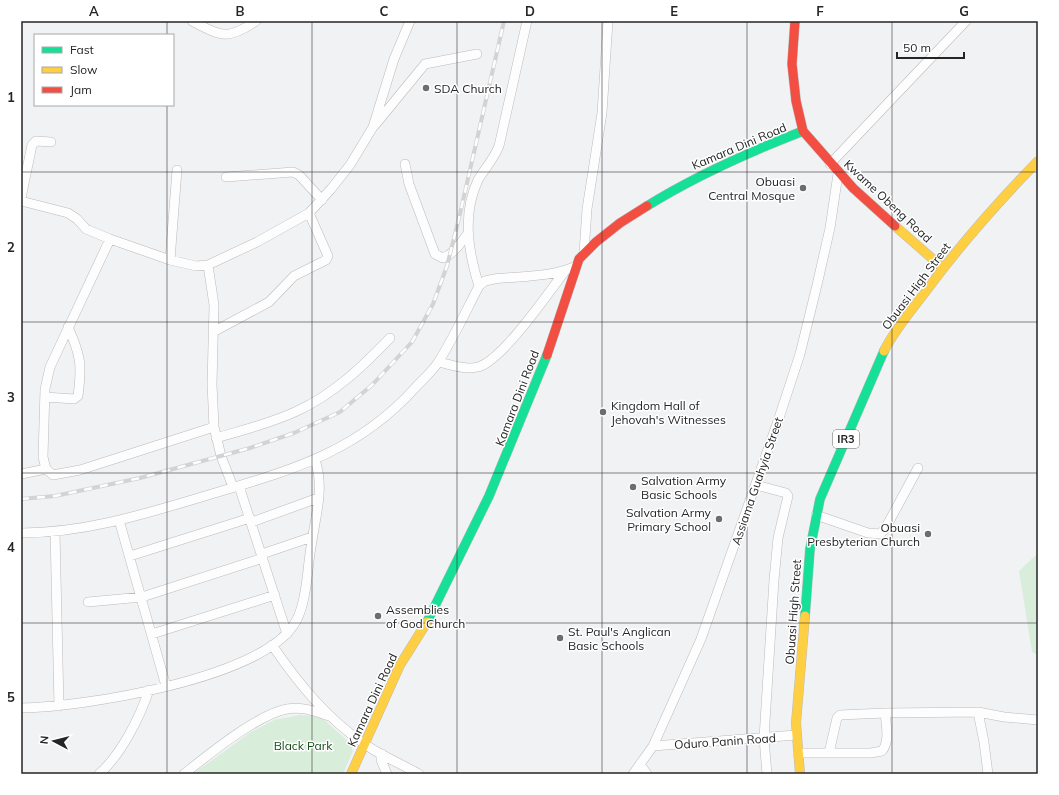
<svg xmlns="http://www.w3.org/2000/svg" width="1059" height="795" font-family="Mulish,sans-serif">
  <rect width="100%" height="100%" fill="#f1f2f4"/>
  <path fill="#d9eddb" d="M 1038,553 L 1038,655 L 1032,652 L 1019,571 Z
    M 300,715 L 321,717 L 350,743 L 353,751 L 343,774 L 193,774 L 251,732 L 274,720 Z"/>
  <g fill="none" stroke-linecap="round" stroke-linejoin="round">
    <g stroke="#bbbbbc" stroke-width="10">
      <path id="street" d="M 192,21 C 221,36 227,41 256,21
        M 375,125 L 425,64 L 477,54
        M 405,164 L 409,184 L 435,254 L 443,258 C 454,254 460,243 467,235
        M 830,164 L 966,21
        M 226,177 L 293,172 L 299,175 L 322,200
        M 21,198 L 32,145 L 36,141 L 51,142
        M 21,201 L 68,213 L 77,219 L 86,229 L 110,239 L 170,260 L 196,266 L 208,265 L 257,242 L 309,213 L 331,189 L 350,165 L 373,127 L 394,59 L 410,21
        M 110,239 L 50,367 L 45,389 L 43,457 L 46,469 L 53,475 L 80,470 L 214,427
        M 584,253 L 587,209 L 602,113 L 608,21
        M 170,260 L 177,170
        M 208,265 L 214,305 L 212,384 L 214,427 L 221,456 L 233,487
        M 479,286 C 468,251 462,214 478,180 C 485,168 494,159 499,146 L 527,21
        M 213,332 L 269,302 L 294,276 L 326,260 L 328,256 L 309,213
        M 439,362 C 451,365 466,370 478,367 C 502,361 549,292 565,271
        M 45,397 L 74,399 L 78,396 C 82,365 81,356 68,327
        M 216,438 C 243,430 272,423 297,411 C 334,394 362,367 390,338
        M 21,474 L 46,469
        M 756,485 L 786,493 L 788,496 L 778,538 L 774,580 L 764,738 L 767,774
        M 239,486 L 287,634
        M 816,515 L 868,533 L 880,534 L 885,529 L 918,468
        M 119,520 L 166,686
        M 252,522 L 318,498
        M 55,532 L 59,706
        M 21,533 C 81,533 138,516 195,499 C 280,473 353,457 415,388 C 423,379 433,371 439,361 C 454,337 466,311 479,286 L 485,281 L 494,279 C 520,276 554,277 576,266
        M 262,554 L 312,537
        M 130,556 L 250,518
        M 88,602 L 142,597 L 263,558
        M 152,634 L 275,595
        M 272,645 C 298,683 327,719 366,745 C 382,756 401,764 419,774
        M 21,708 C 84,707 256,679 293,626 C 307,607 307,569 311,547 C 315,518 325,488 315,460
        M 978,712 L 984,742 L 988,774
        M 653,746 L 796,735
        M 798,753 L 871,753 L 882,751 C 890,742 886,724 885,713 L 978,712 L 1004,717 L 1038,720
        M 829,753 L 837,718 L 840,715 L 885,713
        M 382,754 L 381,760 L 387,774
        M 640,764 L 647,774
        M 99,774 C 121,755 140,717 149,690
        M 184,774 C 208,755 258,714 287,709 C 302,706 316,712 329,716
        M 633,774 L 653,746 L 701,639 L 778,421 L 800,354 L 817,285 L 830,228 L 838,174"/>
    </g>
    <g stroke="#bbbbbc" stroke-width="10">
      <path id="fast" d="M 647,206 C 697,175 749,152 803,131
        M 805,616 L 810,549 L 820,499 L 884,351
        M 427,622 L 489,496 L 547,355"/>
    </g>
    <g stroke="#bbbbbc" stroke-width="10">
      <path id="slow" d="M 895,226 L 943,268
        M 884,351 C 895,329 911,311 926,291 C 960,245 998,202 1038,161
        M 351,774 L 400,665 L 427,622
        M 800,774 L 796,723 L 805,616"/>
    </g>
    <g stroke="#bbbbbc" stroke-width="10">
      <path id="jam" d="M 795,21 L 792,64 L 796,101 L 803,131 L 853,188 L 895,226
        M 547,355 L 579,259 L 596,242 L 620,223 L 647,206"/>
    </g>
    <use href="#street" stroke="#fdfdfd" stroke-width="9"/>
    <use href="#fast" stroke="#16e098" stroke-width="9"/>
    <use href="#slow" stroke="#ffcf43" stroke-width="9"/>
    <use href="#jam" stroke="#f24e42" stroke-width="9"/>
    <g stroke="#d3d3d4" stroke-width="4">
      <path id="rail" d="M 21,499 L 55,496 L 140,478 L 250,448 L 294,433 L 340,412 L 372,385 L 412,342 L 433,304 L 447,266 L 459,218 L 504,21"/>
    </g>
    <use href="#rail" stroke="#fff" stroke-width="2.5" stroke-dasharray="8" stroke-linecap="butt"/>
  </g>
  <path fill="none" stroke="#252526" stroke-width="1" stroke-opacity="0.55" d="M 167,21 L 167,35M 312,21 L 312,774M 457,21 L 457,774M 602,21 L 602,774M 747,21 L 747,774M 892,21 L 892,774M 167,105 L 167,774M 21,172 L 1038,172M 21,322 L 1038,322M 21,473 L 1038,473M 21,623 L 1038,623"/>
  <g fill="#6c6d6e" stroke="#fff" stroke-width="1.5">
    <circle cx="426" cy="88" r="4"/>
    <circle cx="803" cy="188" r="4"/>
    <circle cx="603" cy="412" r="4"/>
    <circle cx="633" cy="487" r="4"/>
    <circle cx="719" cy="519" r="4"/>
    <circle cx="928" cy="534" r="4"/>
    <circle cx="378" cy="616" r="4"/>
    <circle cx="560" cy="638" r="4"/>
  </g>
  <g text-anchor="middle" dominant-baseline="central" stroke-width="3" stroke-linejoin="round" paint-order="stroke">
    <rect fill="#fff" stroke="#666667" stroke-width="1" x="833" y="430" width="26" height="18" rx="3"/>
    <g font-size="11" font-weight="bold" fill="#252526">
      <text x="846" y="439">IR3</text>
    </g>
    <g font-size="12" fill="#252526" stroke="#fff" text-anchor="start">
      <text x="434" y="88">SDA Church</text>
      <text x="795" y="181" text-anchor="end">Obuasi<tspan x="795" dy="14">Central Mosque</tspan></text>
      <text x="611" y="405">Kingdom Hall of<tspan x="611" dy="14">Jehovah's Witnesses</tspan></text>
      <text x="641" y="480">Salvation Army<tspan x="641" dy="14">Basic Schools</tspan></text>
      <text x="711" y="512" text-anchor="end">Salvation Army<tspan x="711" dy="14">Primary School</tspan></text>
      <text x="920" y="527" text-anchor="end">Obuasi<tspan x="920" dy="14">Presbyterian Church</tspan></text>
      <text x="386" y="609">Assemblies<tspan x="386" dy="14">of God Church</tspan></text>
      <text x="568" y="631">St. Paul's Anglican<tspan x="568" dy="14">Basic Schools</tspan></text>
    </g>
    <g font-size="12" fill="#252526" stroke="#fff">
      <text transform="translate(739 146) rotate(-23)">Kamara Dini Road</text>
      <text transform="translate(888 201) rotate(43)">Kwame Obeng Road</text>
      <text transform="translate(916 286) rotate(-53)">Obuasi High Street</text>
      <text transform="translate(517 398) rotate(-69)">Kamara Dini Road</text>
      <text transform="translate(757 481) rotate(-71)">Assiama Guahyia Street</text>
      <text transform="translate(793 612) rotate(-86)">Obuasi High Street</text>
      <text transform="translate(372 700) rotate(-65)">Kamara Dini Road</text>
      <text transform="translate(725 741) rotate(-4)">Oduro Panin Road</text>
    </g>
    <g font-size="12" fill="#124b17" stroke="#fff">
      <text x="303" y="745">Black Park</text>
    </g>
  </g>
  <rect width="1059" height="795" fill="none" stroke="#ffffff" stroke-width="44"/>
  <rect x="34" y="34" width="140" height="72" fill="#ffffff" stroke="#a8a8a8"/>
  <rect x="42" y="47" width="20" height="6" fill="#16e098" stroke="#a8a8a8"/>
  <text x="70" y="54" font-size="12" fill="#252526">Fast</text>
  <rect x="42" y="67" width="20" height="6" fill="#ffcf43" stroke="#a8a8a8"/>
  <text x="70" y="74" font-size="12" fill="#252526">Slow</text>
  <rect x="42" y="87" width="20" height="6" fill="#f24e42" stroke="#a8a8a8"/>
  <text x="70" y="94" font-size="12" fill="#252526">Jam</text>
  <g transform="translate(54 741) rotate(277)" stroke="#ffffff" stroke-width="3" paint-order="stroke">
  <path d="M0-3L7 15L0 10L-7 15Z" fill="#252526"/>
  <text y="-6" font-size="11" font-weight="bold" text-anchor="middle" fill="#252526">N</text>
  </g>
  <path d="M897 52v6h67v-6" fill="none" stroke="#252526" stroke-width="2"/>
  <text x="903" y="52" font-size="12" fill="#252526" stroke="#ffffff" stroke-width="3" paint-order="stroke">50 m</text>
  <rect x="22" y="22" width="1015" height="751" fill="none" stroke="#252526" stroke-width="1.5"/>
  <g font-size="13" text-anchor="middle" font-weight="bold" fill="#252526">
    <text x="94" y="16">A</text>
    <text x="240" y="16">B</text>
    <text x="384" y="16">C</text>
    <text x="530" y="16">D</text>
    <text x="674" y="16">E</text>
    <text x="820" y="16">F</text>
    <text x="964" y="16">G</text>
    <text x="11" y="102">1</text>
    <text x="11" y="252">2</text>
    <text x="11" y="402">3</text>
    <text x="11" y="552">4</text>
    <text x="11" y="702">5</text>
  </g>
</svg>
